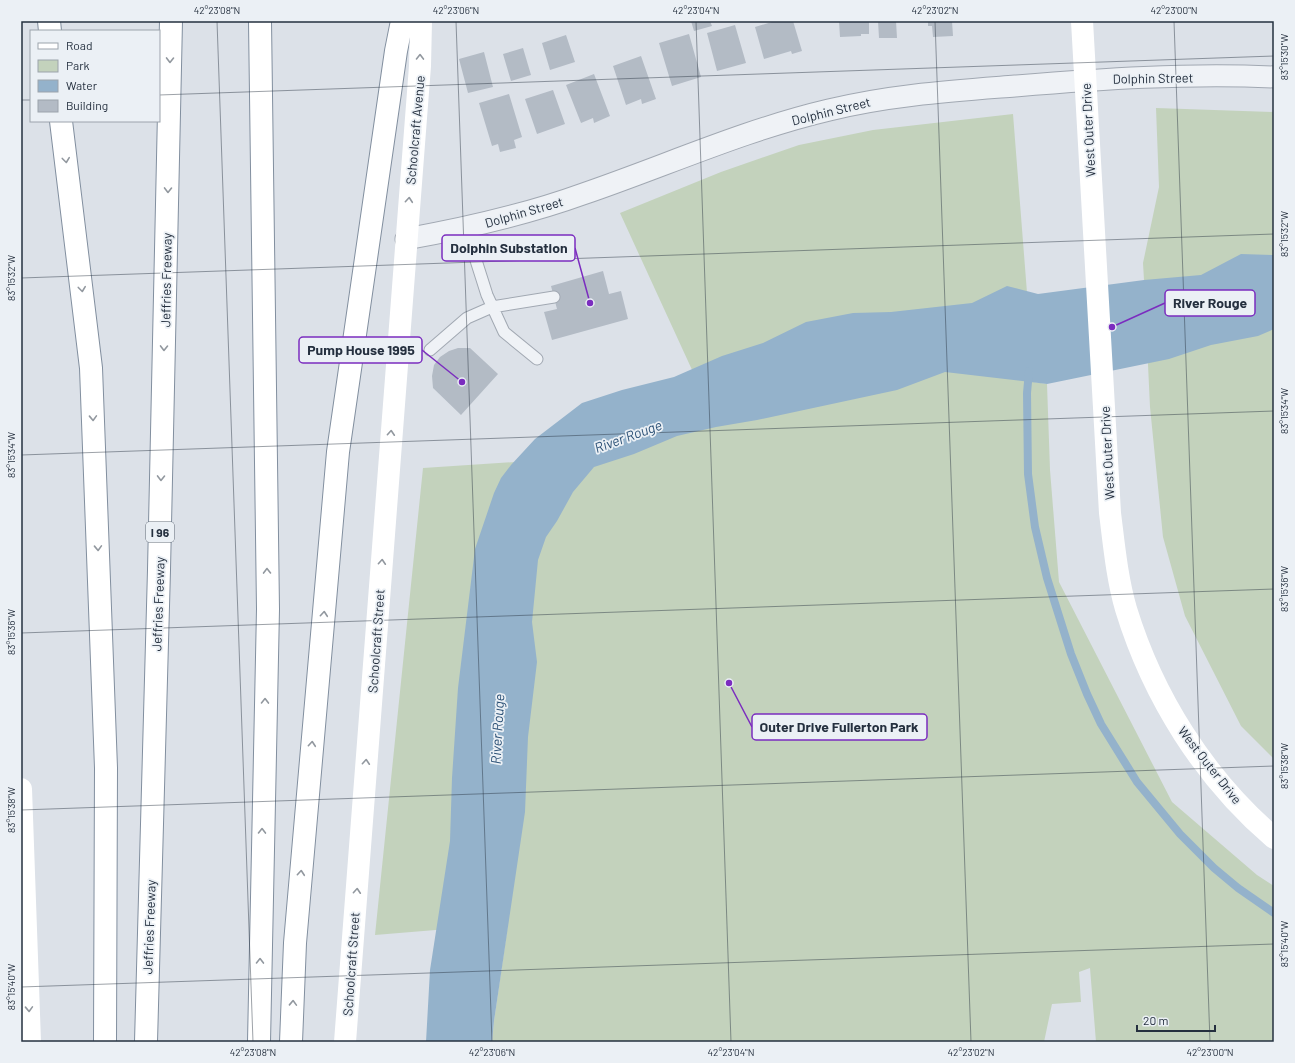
<svg xmlns="http://www.w3.org/2000/svg" width="1295" height="1063" font-family="Barlow,sans-serif">
  <rect width="100%" height="100%" fill="#dce1e8"/>
  <path fill="#c3d2bc" d="M 1156,108 L 1274,112 L 1274,759 L 1241,726 L 1185,616 L 1163,537 L 1150,407 L 1144,280 L 1143,263 L 1159,187 Z
    M 1013,114 L 1034,382 L 1047,384 L 1050,470 L 1059,582 L 1172,802 L 1257,875 L 1274,886 L 1274,1042 L 1096,1042 L 1090,968 L 1079,972 L 1081,1002 L 1052,1004 L 1044,1042 L 492,1042 L 494,1021 L 508,924 L 375,935 L 423,468 L 577,458 L 710,409 L 620,213 L 721,172 L 799,145 L 873,130 Z"/>
  <path fill="#94b2cb" d="M 1241,254 L 1274,255 L 1274,329 L 1258,336 L 1211,345 L 1169,359 L 1047,384 L 945,372 L 897,390 L 757,420 L 716,427 L 677,436 L 634,454 L 594,467 L 573,492 L 557,521 L 546,537 L 538,560 L 532,622 L 537,662 L 528,737 L 525,812 L 494,1021 L 492,1042 L 426,1042 L 430,970 L 450,841 L 452,778 L 458,688 L 475,549 L 494,493 L 501,478 L 511,465 L 535,439 L 582,403 L 622,390 L 674,377 L 722,356 L 763,343 L 806,322 L 853,313 L 891,312 L 972,303 L 1007,286 L 1038,294 L 1144,280 L 1201,275 Z"/>
  <g fill="none" stroke-linecap="round" stroke-linejoin="round">
    <path stroke="#94b2cb" stroke-width="8" d="M 1029,371 L 1027,393 L 1028,474 L 1035,527 L 1047,578 L 1071,654 L 1087,694 L 1101,724 L 1137,782 L 1180,834 L 1214,868 L 1238,888 L 1274,913"/>
  </g>
  <path fill="#b3bbc5" d="M 691,21 L 710,21 L 712,26 L 694,31 Z
    M 775,21 L 793,21 L 802,51 L 792,54 L 791,51 L 764,59 L 755,27 Z
    M 839,21 L 869,21 L 869,34 L 861,34 L 861,36 L 840,37 Z
    M 878,21 L 896,21 L 897,38 L 879,38 Z
    M 928,21 L 952,21 L 953,36 L 933,37 L 932,26 L 928,26 Z
    M 735,25 L 746,63 L 717,71 L 707,33 Z
    M 689,34 L 701,77 L 672,86 L 659,43 Z
    M 566,35 L 575,62 L 550,70 L 542,43 Z
    M 523,48 L 531,75 L 511,81 L 503,54 Z
    M 484,52 L 493,87 L 468,93 L 459,59 Z
    M 641,56 L 656,99 L 642,104 L 641,99 L 626,105 L 613,66 Z
    M 594,74 L 610,116 L 594,123 L 593,118 L 581,123 L 566,85 Z
    M 553,90 L 565,124 L 537,134 L 525,99 Z
    M 509,94 L 522,137 L 514,140 L 516,148 L 500,152 L 498,144 L 492,146 L 479,103 Z
    M 603,271 L 609,294 L 621,291 L 628,319 L 552,340 L 544,312 L 557,309 L 551,286 Z
    M 458,348 L 470,348 L 498,374 L 461,415 L 433,388 L 432,376 L 434,365 L 440,357 L 449,351 Z"/>
  <g fill="none" stroke-linecap="round" stroke-linejoin="round">
    <g stroke="#a1a8b2" stroke-width="13">
      <path id="service" d="M 471,227 L 474,254 L 487,295 L 504,332 L 537,359
        M 430,350 L 467,318 L 492,307 L 554,297"/>
    </g>
    <g stroke="#a1a8b2" stroke-width="23">
      <path id="minor" d="M 406,239 C 467,228 525,215 583,194 C 665,166 744,130 829,110 C 890,95 952,91 1015,86 C 1101,79 1187,73 1274,77"/>
    </g>
    <g stroke="#828f9f" stroke-width="24">
      <path id="motorway" d="M 49,21 L 50,31
        M 61,121 L 91,368 L 106,768 L 105,1042
        M 146,1042 L 159,570 L 171,21
        M 259,1042 L 268,609 L 260,21
        M 291,1042 L 295,943 L 338,452 L 396,51 L 402,21"/>
    </g>
    <use href="#service" stroke="#eff2f6" stroke-width="11"/>
    <use href="#minor" stroke="#eff2f6" stroke-width="21"/>
    <path stroke="#fff" stroke-width="22" d="M 1082,21 L 1110,513 C 1114,545 1117,578 1126,609 C 1153,697 1204,778 1274,838
      M 21,789 L 30,1042
      M 345,1042 L 420,66 L 421,21"/>
    <use href="#motorway" stroke="#fff" stroke-width="22"/>
  </g>
  <defs><path id="oneway-chevron" d="M-2-3.5L2.5 0L-2 3.5" fill="none" stroke-width="1.6" stroke-linecap="round" stroke-linejoin="round"/></defs>
  <g stroke="#92989f">
    <use href="#oneway-chevron" transform="translate(420 57) rotate(-89)"/>
    <use href="#oneway-chevron" transform="translate(170 60) rotate(91)"/>
    <use href="#oneway-chevron" transform="translate(66 160) rotate(83)"/>
    <use href="#oneway-chevron" transform="translate(168 190) rotate(91)"/>
    <use href="#oneway-chevron" transform="translate(409 200) rotate(-85)"/>
    <use href="#oneway-chevron" transform="translate(82 289) rotate(83)"/>
    <use href="#oneway-chevron" transform="translate(164 348) rotate(91)"/>
    <use href="#oneway-chevron" transform="translate(93 418) rotate(88)"/>
    <use href="#oneway-chevron" transform="translate(391 433) rotate(-86)"/>
    <use href="#oneway-chevron" transform="translate(161 478) rotate(91)"/>
    <use href="#oneway-chevron" transform="translate(98 548) rotate(88)"/>
    <use href="#oneway-chevron" transform="translate(382 562) rotate(-86)"/>
    <use href="#oneway-chevron" transform="translate(267 571) rotate(-91)"/>
    <use href="#oneway-chevron" transform="translate(324 614) rotate(-85)"/>
    <use href="#oneway-chevron" transform="translate(265 701) rotate(-89)"/>
    <use href="#oneway-chevron" transform="translate(312 744) rotate(-85)"/>
    <use href="#oneway-chevron" transform="translate(366 762) rotate(-86)"/>
    <use href="#oneway-chevron" transform="translate(262 831) rotate(-89)"/>
    <use href="#oneway-chevron" transform="translate(301 873) rotate(-85)"/>
    <use href="#oneway-chevron" transform="translate(357 891) rotate(-86)"/>
    <use href="#oneway-chevron" transform="translate(260 961) rotate(-89)"/>
    <use href="#oneway-chevron" transform="translate(293 1003) rotate(-88)"/>
    <use href="#oneway-chevron" transform="translate(29 1009) rotate(88)"/>
  </g>
  <path fill="none" stroke="#25303f" stroke-width="1" stroke-opacity="0.45" d="M 217,21 L 253,1042M 456,21 L 492,1042M 696,21 L 731,1042M 935,21 L 971,1042M 1174,21 L 1210,1042M 159,95 L 1274,56M 21,100 L 31,100M 21,278 L 1274,234M 21,455 L 1274,411M 21,633 L 1274,589M 21,810 L 1274,766M 21,987 L 1274,944"/>
  <g text-anchor="middle" dominant-baseline="central" stroke-width="3.5" stroke-linejoin="round" paint-order="stroke">
    <rect fill="#ebf0f5" stroke="#606a76" stroke-width="1" x="146" y="522" width="28" height="20" rx="3"/>
    <g font-size="12" font-weight="bold" fill="#25303f">
      <text x="160" y="532">I 96</text>
    </g>
    <g font-size="13" fill="#25303f" stroke="#ebf0f5">
      <text transform="translate(1153 78) rotate(-1)">Dolphin Street</text>
      <text transform="translate(831 111) rotate(-14)">Dolphin Street</text>
      <text transform="translate(415 130) rotate(-85)">Schoolcraft Avenue</text>
      <text transform="translate(1088 130) rotate(-93)">West Outer Drive</text>
      <text transform="translate(524 212) rotate(-16)">Dolphin Street</text>
      <text transform="translate(166 280) rotate(-89)">Jeffries Freeway</text>
      <text transform="translate(1107 453) rotate(-93)">West Outer Drive</text>
      <text transform="translate(158 604) rotate(-88)">Jeffries Freeway</text>
      <text transform="translate(376 641) rotate(-86)">Schoolcraft Street</text>
      <text transform="translate(1210 765) rotate(52)">West Outer Drive</text>
      <text transform="translate(149 927) rotate(-88)">Jeffries Freeway</text>
      <text transform="translate(351 964) rotate(-86)">Schoolcraft Street</text>
    </g>
    <g font-size="14" font-style="italic" fill="#2c5176" stroke="#ebf0f5">
      <text transform="translate(628 436) rotate(-20)">River Rouge</text>
      <text transform="translate(497 729) rotate(-87)">River Rouge</text>
    </g>
  </g>
  <path fill="none" stroke="#7b2cbf" stroke-width="1.5" d="M590 303L575 248M1112 327L1165 303M462 382L422 350M729 683L752 727"/>
  <g fill="#7b2cbf" stroke="#ebf0f5" stroke-width="1.5">
    <circle cx="590" cy="303" r="4"/>
    <circle cx="1112" cy="327" r="4"/>
    <circle cx="462" cy="382" r="4"/>
    <circle cx="729" cy="683" r="4"/>
  </g>
  <g fill="#ebf0f5" stroke="#7b2cbf" stroke-width="1.5">
    <rect x="442" y="235" width="133" height="26" rx="4"/>
    <rect x="1165" y="290" width="90" height="26" rx="4"/>
    <rect x="299" y="337" width="123" height="26" rx="4"/>
    <rect x="752" y="714" width="175" height="26" rx="4"/>
  </g>
  <g font-size="14" text-anchor="middle" font-weight="bold" fill="#25303f">
    <text x="509" y="253">Dolphin Substation</text>
    <text x="1210" y="308">River Rouge</text>
    <text x="361" y="355">Pump House 1995</text>
    <text x="839" y="732">Outer Drive Fullerton Park</text>
  </g>
  <rect width="1295" height="1063" fill="none" stroke="#ebf0f5" stroke-width="44"/>
  <rect x="30" y="30" width="130" height="92" fill="#ebf0f5" stroke="#9ca3ac"/>
  <rect x="38" y="43" width="20" height="6" fill="#ffffff" stroke="#9ca3ac"/>
  <text x="66" y="50" font-size="12" fill="#25303f">Road</text>
  <rect x="38" y="60" width="20" height="12" fill="#c3d2bc" stroke="#9ca3ac"/>
  <text x="66" y="70" font-size="12" fill="#25303f">Park</text>
  <rect x="38" y="80" width="20" height="12" fill="#94b2cb" stroke="#9ca3ac"/>
  <text x="66" y="90" font-size="12" fill="#25303f">Water</text>
  <rect x="38" y="100" width="20" height="12" fill="#b3bbc5" stroke="#9ca3ac"/>
  <text x="66" y="110" font-size="12" fill="#25303f">Building</text>
  <path d="M1137 1025v6h78v-6" fill="none" stroke="#25303f" stroke-width="2"/>
  <text x="1143" y="1025" font-size="12" fill="#25303f" stroke="#ebf0f5" stroke-width="3" paint-order="stroke">20 m</text>
  <rect x="22" y="22" width="1251" height="1019" fill="none" stroke="#25303f" stroke-width="1.5"/>
  <g font-size="10" text-anchor="middle" fill="#25303f">
    <text x="217" y="14">42°23'08"N</text>
    <text x="456" y="14">42°23'06"N</text>
    <text x="696" y="14">42°23'04"N</text>
    <text x="935" y="14">42°23'02"N</text>
    <text x="1174" y="14">42°23'00"N</text>
    <text transform="translate(1284 57) rotate(-90)" y="4">83°15'30"W</text>
    <text transform="translate(1284 234) rotate(-90)" y="4">83°15'32"W</text>
    <text transform="translate(11 278) rotate(-90)" y="4">83°15'32"W</text>
    <text transform="translate(1284 411) rotate(-90)" y="4">83°15'34"W</text>
    <text transform="translate(11 455) rotate(-90)" y="4">83°15'34"W</text>
    <text transform="translate(1284 589) rotate(-90)" y="4">83°15'36"W</text>
    <text transform="translate(11 632) rotate(-90)" y="4">83°15'36"W</text>
    <text transform="translate(1284 766) rotate(-90)" y="4">83°15'38"W</text>
    <text transform="translate(11 810) rotate(-90)" y="4">83°15'38"W</text>
    <text transform="translate(1284 944) rotate(-90)" y="4">83°15'40"W</text>
    <text transform="translate(11 987) rotate(-90)" y="4">83°15'40"W</text>
    <text x="253" y="1056">42°23'08"N</text>
    <text x="492" y="1056">42°23'06"N</text>
    <text x="731" y="1056">42°23'04"N</text>
    <text x="971" y="1056">42°23'02"N</text>
    <text x="1210" y="1056">42°23'00"N</text>
  </g>
</svg>
